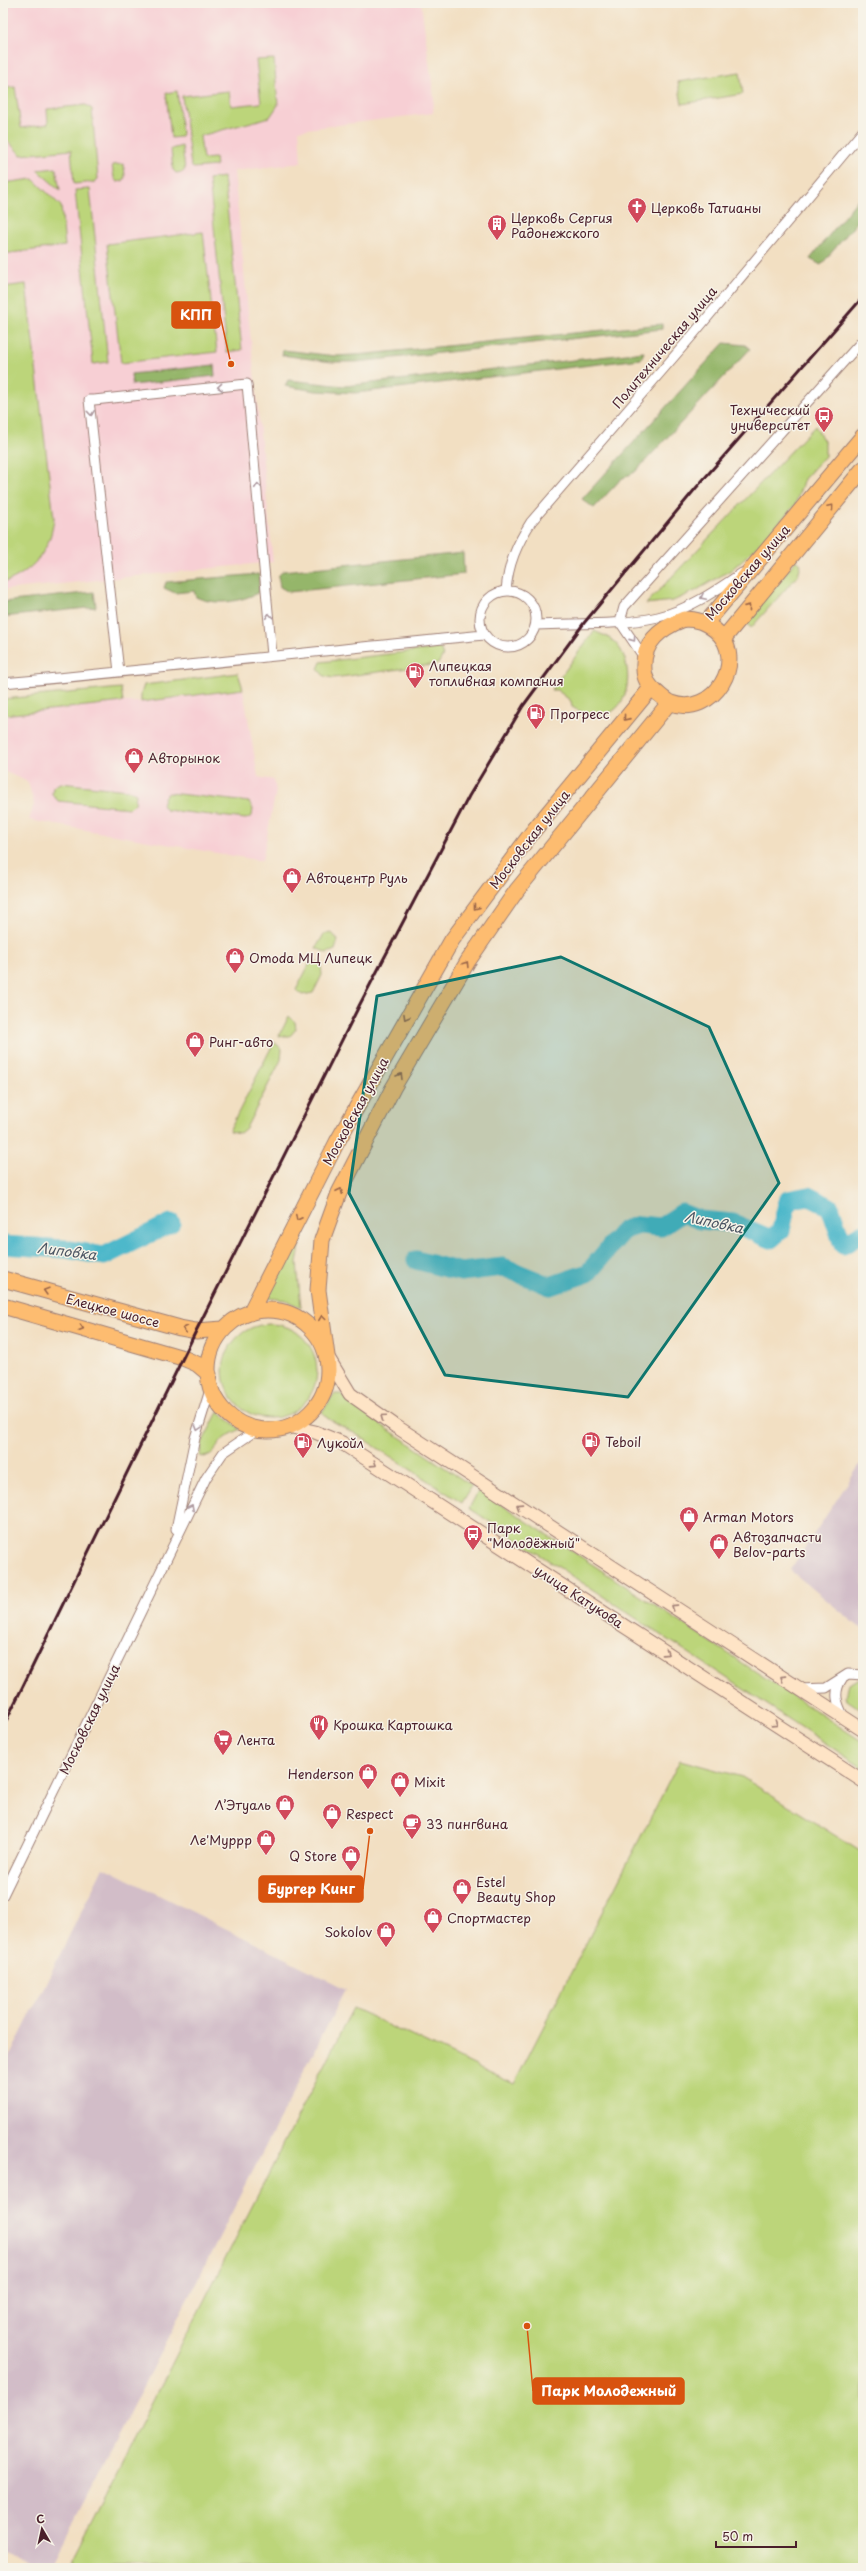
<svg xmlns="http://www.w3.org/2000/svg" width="866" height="2571" font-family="'Playpen Sans',sans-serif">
  <rect width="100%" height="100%" fill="#f7f3e8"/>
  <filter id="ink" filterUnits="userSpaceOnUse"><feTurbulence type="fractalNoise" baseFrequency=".025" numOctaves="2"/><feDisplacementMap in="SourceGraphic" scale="8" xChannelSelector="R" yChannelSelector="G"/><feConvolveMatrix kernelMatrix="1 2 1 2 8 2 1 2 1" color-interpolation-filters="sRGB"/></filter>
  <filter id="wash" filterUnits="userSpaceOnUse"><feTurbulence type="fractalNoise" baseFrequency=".012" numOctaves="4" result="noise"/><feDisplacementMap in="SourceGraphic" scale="16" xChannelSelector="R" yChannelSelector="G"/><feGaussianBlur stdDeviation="0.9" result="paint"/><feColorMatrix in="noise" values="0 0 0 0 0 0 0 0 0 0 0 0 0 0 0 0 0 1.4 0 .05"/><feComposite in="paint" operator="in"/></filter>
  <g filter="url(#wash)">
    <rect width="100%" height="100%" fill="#f2dfc2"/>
    <path fill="#f7cfd4" d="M 3,3 L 421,3 L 434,98 L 433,113 L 299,130 L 301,163 L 234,171 L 273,562 L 3,590 Z
      M 243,689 L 258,777 L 274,780 L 276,791 L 262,861 L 29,820 L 34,804 L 28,782 L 3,771 L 3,715 L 123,702 L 141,702 Z"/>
    <path fill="#d2bdc8" d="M 863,1460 L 863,1630 L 790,1570 Z
      M 103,1867 L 346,1989 L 50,2568 L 40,2568 L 3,2549 L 3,2070 Z"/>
    <path fill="#bcd57a" stroke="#837a52" d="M 274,59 L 278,105 L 270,117 L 200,136 L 203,159 L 215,158 L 216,166 L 193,168 L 191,166 L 182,96 L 229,91 L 231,106 L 261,103 L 256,60 Z
      M 740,72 L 743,94 L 682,104 L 678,82 Z
      M 15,87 L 21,128 L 48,124 L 47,109 L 86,105 L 92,109 L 98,179 L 95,182 L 74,184 L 71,150 L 21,155 L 3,136 L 3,88 Z
      M 177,91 L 182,133 L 181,137 L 171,138 L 166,93 Z
      M 182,146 L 185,169 L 183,172 L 176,173 L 173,170 L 171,149 Z
      M 124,164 L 125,177 L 123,181 L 117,182 L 114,178 L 112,165 Z
      M 56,168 L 60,190 L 37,170 Z
      M 224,177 L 242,350 L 227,352 L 209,179 Z
      M 33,179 L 61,206 L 65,246 L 3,254 L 3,183 Z
      M 90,189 L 108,362 L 93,364 L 75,190 Z
      M 203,232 L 217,352 L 121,363 L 107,244 Z
      M 26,284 L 54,518 C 51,550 33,572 3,583 L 3,287 Z
      M 815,426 L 825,443 L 825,456 L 804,479 L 795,505 L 758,546 L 731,570 L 695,591 L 673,601 L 646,604 Z
      M 796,560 L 801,564 L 798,575 L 751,628 L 746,622 Z
      M 594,631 C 603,635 612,638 618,646 C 635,667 631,717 595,716 C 587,715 579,711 572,707 L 571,701 L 557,690 L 551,690 Z
      M 440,648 L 443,655 L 438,664 L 333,678 L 324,676 L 318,669 L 321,662 Z
      M 238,673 L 243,689 L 141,702 L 141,694 L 144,685 Z
      M 121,688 L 123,702 L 3,715 L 3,699 Z
      M 60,783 L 128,790 L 136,794 L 135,804 L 129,808 L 58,801 L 52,794 L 53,787 Z
      M 169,793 L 249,802 L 253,809 L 252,816 L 246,819 L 166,810 L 162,805 L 164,797 Z
      M 332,933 L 338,940 L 335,950 L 327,953 L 316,948 L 324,934 Z
      M 312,959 L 321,965 L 322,975 L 313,993 L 302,995 L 296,990 Z
      M 289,1016 L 295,1022 L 296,1029 L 290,1036 L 279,1036 Z
      M 274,1042 L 282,1049 L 281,1060 L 246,1128 L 240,1133 L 229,1131 Z
      M 306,1217 L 297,1262 L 301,1308 L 286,1300 L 267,1298 Z
      M223 1371a47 47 0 1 1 94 0a47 47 0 1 1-94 0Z
      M 334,1394 L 341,1394 L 358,1409 L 472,1486 L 462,1503 L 356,1434 L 327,1418 L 322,1412 Z
      M 218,1412 L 240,1429 C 236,1432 230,1434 226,1437 C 218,1442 212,1461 200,1456 L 201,1445 Z
      M 479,1490 L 863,1742 L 863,1768 L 469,1508 Z
      M 860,1678 L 863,1679 L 863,1711 L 847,1700 L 845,1696 L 848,1684 Z
      M 680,1760 L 742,1777 L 863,1853 L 863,2568 L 68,2568 L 353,2008 L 514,2084 Z"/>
    <path fill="#95b66a" stroke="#706a4a" d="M 863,193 L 863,215 L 821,265 L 810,259 Z
      M 662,324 L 662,329 L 357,362 L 331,362 L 282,355 L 283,350 L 336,356 L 368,354 Z
      M 724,343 L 745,345 L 750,349 L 635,472 L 621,479 L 594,508 L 582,499 Z
      M 644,352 L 641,359 L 356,393 L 316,391 L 285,386 L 288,380 L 345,386 Z
      M 214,365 L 215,376 L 132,385 L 131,374 Z
      M 463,553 L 464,574 L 289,592 L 280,587 L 278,576 L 283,571 Z
      M 259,574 L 259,592 C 242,602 214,606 196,597 L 194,591 L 175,593 L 164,588 L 166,582 Z
      M 94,592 L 96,607 L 3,617 L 3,602 Z"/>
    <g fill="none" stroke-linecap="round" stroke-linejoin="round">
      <path stroke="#4db8ca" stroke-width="19" d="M 3,1245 L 65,1249 L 104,1256 L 171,1223
        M 416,1260 L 461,1272 L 503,1267 L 550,1286 L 588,1273 L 624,1230 L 639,1225 L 661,1227 L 682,1213 L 700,1220 L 733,1223 L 771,1239 L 781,1230 L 788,1200 L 808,1196 L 830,1207 L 843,1245 L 863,1233"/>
    </g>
  </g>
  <g filter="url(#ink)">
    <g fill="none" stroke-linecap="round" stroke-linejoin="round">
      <g stroke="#9e7f76" stroke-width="11">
        <path id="street" d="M 506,591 C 508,564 517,544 531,522 L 691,337 L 863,131
          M480 619a28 28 0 1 1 56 0a28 28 0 1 1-56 0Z
          M 620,622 L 624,607 L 863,340
          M 620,622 L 643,656
          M 536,625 C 576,623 618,626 658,617 C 688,610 717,590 742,573
          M 119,672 L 89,400 L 94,400 L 247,384 L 272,655
          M 3,683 C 164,669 324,650 485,635
          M 176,1529 L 195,1438 L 210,1390
          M 842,1679 C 833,1692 837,1704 844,1717
          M 800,1689 L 826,1688 L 848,1674 L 863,1675
          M 3,1895 L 206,1478 L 223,1453 L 258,1429"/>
      </g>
      <g stroke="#9e7f76" stroke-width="15">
        <path id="secondary" d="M 327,1356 L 350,1394 L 394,1425 L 863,1730
          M 288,1426 L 315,1432 L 342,1443 L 863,1781"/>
      </g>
      <g stroke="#9e7f76" stroke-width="17">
        <path id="primary" d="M 684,619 C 697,619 705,622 715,630 C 750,659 713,719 671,703 C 666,701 661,696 656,692 C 649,686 644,678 644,669 C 642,642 661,628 684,619 Z
          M 706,623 L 863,436
          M 724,638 L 863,469
          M 3,1279 L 180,1328 L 196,1331 L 223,1329
          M 3,1306 L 183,1358 L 197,1364 L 209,1374
          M208 1370a60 60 0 1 1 120 0a60 60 0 1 1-120 0Z
          M 250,1313 L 337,1142 L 452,940 L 534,830 L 651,688
          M 327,1356 L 318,1290 L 322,1240 L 339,1193 L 393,1088 L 468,961 L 517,890 L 669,703"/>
      </g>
      <use href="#street" stroke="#fff" stroke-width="9"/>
      <use href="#secondary" stroke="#fee4c6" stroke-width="13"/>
      <use href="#primary" stroke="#fdbc70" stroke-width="15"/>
      <path stroke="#4a1f2b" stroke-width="3" d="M 3,1727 L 196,1331 L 359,1006 L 469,796 L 523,706 L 584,623 L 696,488 L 863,297"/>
    </g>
    <defs><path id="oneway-chevron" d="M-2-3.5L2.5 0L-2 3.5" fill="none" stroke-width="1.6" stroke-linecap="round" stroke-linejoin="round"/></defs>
    <g stroke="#ae9aa0">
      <use href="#oneway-chevron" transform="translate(220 387) rotate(174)"/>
      <use href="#oneway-chevron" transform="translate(91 413) rotate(84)"/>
      <use href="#oneway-chevron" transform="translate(258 486) rotate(-95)"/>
      <use href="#oneway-chevron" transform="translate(703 597) rotate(153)"/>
      <use href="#oneway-chevron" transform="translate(269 616) rotate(-95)"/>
      <use href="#oneway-chevron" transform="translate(633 639) rotate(55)"/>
      <use href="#oneway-chevron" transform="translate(198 1428) rotate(107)"/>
      <use href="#oneway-chevron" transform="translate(191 1507) rotate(-63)"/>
    </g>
    <g stroke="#9b664a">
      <use href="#oneway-chevron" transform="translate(831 507) rotate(-50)"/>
      <use href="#oneway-chevron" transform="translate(748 607) rotate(-51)"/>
      <use href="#oneway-chevron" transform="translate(626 718) rotate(129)"/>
      <use href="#oneway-chevron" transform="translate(476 907) rotate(127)"/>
      <use href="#oneway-chevron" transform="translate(466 964) rotate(-58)"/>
      <use href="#oneway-chevron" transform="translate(406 1017) rotate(120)"/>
      <use href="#oneway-chevron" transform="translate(400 1076) rotate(-59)"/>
      <use href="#oneway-chevron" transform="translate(340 1191) rotate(-65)"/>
      <use href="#oneway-chevron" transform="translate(298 1218) rotate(117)"/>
      <use href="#oneway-chevron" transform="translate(46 1291) rotate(-164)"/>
      <use href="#oneway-chevron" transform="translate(322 1318) rotate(-98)"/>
      <use href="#oneway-chevron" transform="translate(81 1328) rotate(16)"/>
      <use href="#oneway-chevron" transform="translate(185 1329) rotate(-169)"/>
    </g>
    <g stroke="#a48278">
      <use href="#oneway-chevron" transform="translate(383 1417) rotate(-145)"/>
      <use href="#oneway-chevron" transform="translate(374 1464) rotate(33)"/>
      <use href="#oneway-chevron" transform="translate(519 1506) rotate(-147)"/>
      <use href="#oneway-chevron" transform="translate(674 1607) rotate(-147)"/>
      <use href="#oneway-chevron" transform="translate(666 1653) rotate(33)"/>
      <use href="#oneway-chevron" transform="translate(783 1678) rotate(-147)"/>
      <use href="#oneway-chevron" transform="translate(775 1724) rotate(33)"/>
    </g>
  </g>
  <path fill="#0f766e" fill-opacity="0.2" stroke="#0f766e" stroke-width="3" stroke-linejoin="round" d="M 561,957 L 709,1027 L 779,1183 L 628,1397 L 445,1375 L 349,1193 L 377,996 Z"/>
  <defs>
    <g id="church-pin" transform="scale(1)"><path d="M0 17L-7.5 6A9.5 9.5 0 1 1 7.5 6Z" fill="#d1495b" stroke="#f7f3e8"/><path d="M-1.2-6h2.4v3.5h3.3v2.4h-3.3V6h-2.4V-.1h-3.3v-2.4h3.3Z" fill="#fff"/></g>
    <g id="building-pin" transform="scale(1)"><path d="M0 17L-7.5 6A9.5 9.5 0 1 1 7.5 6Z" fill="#d1495b" stroke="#f7f3e8"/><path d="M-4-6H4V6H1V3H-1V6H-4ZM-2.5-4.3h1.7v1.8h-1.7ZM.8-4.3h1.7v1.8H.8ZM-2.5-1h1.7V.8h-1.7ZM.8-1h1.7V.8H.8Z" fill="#fff"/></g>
    <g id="bus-pin" transform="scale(1)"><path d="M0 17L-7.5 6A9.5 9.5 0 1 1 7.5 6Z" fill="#d1495b" stroke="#f7f3e8"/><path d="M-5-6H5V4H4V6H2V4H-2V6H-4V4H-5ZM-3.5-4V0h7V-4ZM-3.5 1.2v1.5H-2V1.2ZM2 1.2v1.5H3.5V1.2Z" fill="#fff"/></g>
    <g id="fuel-pin" transform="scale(1)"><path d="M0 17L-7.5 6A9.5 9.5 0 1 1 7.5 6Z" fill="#d1495b" stroke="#f7f3e8"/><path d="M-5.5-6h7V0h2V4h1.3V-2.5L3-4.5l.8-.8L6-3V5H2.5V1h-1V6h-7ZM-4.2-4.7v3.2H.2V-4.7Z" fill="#fff"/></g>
    <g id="shop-pin" transform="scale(1)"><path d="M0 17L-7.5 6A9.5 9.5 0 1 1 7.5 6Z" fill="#d1495b" stroke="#f7f3e8"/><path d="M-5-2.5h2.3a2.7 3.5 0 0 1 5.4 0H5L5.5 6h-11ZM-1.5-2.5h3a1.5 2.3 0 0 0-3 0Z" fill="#fff"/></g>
    <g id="restaurant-pin" transform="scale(1)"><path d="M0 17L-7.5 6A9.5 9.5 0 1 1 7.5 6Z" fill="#d1495b" stroke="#f7f3e8"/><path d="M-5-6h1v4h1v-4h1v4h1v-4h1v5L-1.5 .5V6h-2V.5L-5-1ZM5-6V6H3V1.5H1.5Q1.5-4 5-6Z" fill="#fff"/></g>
    <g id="supermarket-pin" transform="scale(1)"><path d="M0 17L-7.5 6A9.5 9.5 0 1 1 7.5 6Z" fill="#d1495b" stroke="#f7f3e8"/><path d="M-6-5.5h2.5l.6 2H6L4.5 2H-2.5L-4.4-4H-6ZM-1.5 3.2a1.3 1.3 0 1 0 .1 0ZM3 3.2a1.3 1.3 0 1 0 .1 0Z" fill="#fff"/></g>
    <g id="cafe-pin" transform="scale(1)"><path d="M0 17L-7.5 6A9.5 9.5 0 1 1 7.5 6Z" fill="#d1495b" stroke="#f7f3e8"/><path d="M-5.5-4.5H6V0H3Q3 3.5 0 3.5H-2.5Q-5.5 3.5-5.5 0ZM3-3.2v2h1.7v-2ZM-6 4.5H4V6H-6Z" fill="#fff"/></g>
  </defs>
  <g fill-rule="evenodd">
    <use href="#church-pin" x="637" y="207"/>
    <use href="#building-pin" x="497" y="224"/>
    <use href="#bus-pin" x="824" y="416"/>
    <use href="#fuel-pin" x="415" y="672"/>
    <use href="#fuel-pin" x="536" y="713"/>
    <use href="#shop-pin" x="134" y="757"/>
    <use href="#shop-pin" x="292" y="877"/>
    <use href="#shop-pin" x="235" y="957"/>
    <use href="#shop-pin" x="195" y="1041"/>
    <use href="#fuel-pin" x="591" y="1441"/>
    <use href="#fuel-pin" x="303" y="1442"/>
    <use href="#shop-pin" x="689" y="1516"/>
    <use href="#bus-pin" x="473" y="1534"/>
    <use href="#shop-pin" x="719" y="1543"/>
    <use href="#restaurant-pin" x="319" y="1724"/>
    <use href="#supermarket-pin" x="223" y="1739"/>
    <use href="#shop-pin" x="368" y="1773"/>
    <use href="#shop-pin" x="400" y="1781"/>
    <use href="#shop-pin" x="285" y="1804"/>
    <use href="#shop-pin" x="332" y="1813"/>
    <use href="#cafe-pin" x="412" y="1823"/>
    <use href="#shop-pin" x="266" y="1839"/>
    <use href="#shop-pin" x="351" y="1855"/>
    <use href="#shop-pin" x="462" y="1888"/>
    <use href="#shop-pin" x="433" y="1917"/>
    <use href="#shop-pin" x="386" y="1931"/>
  </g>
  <g text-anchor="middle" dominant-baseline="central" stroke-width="3" stroke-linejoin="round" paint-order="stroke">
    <g font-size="13" fill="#4a1f2b" stroke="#f7f3e8" text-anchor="start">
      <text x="651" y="207">Церковь Татианы</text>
      <text x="511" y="217">Церковь Сергия<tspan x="511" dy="15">Радонежского</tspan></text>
      <text x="810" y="409" text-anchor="end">Технический<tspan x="810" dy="15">университет</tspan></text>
      <text x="429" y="665">Липецкая<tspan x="429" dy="15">топливная компания</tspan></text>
      <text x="550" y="713">Прогресс</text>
      <text x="148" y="757">Авторынок</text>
      <text x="306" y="877">Автоцентр Руль</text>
      <text x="249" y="957">Omoda МЦ Липецк</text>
      <text x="209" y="1041">Ринг-авто</text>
      <text x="605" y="1441">Teboil</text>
      <text x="317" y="1442">Лукойл</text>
      <text x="703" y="1516">Arman Motors</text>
      <text x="487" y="1527">Парк<tspan x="487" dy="15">"Молодёжный"</tspan></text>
      <text x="733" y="1536">Автозапчасти<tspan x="733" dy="15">Belov-parts</tspan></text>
      <text x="333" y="1724">Крошка Картошка</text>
      <text x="237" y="1739">Лента</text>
      <text x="354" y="1773" text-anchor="end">Henderson</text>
      <text x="414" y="1781">Mixit</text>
      <text x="271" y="1804" text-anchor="end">Л’Этуаль</text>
      <text x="346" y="1813">Respect</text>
      <text x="426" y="1823">33 пингвина</text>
      <text x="252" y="1839" text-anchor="end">Ле'Муррр</text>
      <text x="337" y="1855" text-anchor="end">Q Store</text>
      <text x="476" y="1881">Estel<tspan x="476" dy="15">Beauty Shop</tspan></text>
      <text x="447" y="1917">Спортмастер</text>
      <text x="372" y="1931" text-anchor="end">Sokolov</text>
    </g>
    <g font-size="13" fill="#4a1f2b" stroke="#f7f3e8">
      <text transform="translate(664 347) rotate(-50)">Политехническая улица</text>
      <text transform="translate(747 572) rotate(-49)">Московская улица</text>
      <text transform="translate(529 839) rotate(-52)">Московская улица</text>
      <text transform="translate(355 1111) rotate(-61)">Московская улица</text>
      <text transform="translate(113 1310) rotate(15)">Елецкое шоссе</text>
      <text transform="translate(579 1596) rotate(33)">улица Катукова</text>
      <text transform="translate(89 1719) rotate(-64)">Московская улица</text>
    </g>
    <g font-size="14" font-style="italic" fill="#4b5563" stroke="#f7f3e8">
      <text transform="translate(714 1222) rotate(12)">Липовка</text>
      <text transform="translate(67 1251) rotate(7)">Липовка</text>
    </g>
  </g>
  <path fill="none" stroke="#d8530f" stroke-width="1.5" d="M231 364L220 315M370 1831L363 1889M527 2326L533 2391"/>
  <g fill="#d8530f" stroke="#f7f3e8" stroke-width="1.5">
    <circle cx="231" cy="364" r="4"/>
    <circle cx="370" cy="1831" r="4"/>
    <circle cx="527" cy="2326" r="4"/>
  </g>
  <g fill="#d8530f" stroke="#d8530f" stroke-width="1.5">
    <rect x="172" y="302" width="48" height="26" rx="4"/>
    <rect x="259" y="1876" width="104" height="26" rx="4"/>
    <rect x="533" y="2378" width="151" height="26" rx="4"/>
  </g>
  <g font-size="14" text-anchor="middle" font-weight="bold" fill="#fff">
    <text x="196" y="320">КПП</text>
    <text x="311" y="1894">Бургер Кинг</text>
    <text x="609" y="2396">Парк Молодежный</text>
  </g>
  <rect width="866" height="2571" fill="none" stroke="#f7f3e8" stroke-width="16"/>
  <g transform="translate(42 2529) rotate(351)" stroke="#f7f3e8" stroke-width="3" paint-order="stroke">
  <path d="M0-3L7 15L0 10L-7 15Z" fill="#4a1f2b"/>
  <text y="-6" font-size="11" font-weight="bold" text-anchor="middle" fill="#4a1f2b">С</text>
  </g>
  <path d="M716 2541v6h80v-6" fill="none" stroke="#4a1f2b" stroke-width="2"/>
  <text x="722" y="2541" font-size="12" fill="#4a1f2b" stroke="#f7f3e8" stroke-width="3" paint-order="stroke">50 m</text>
</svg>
